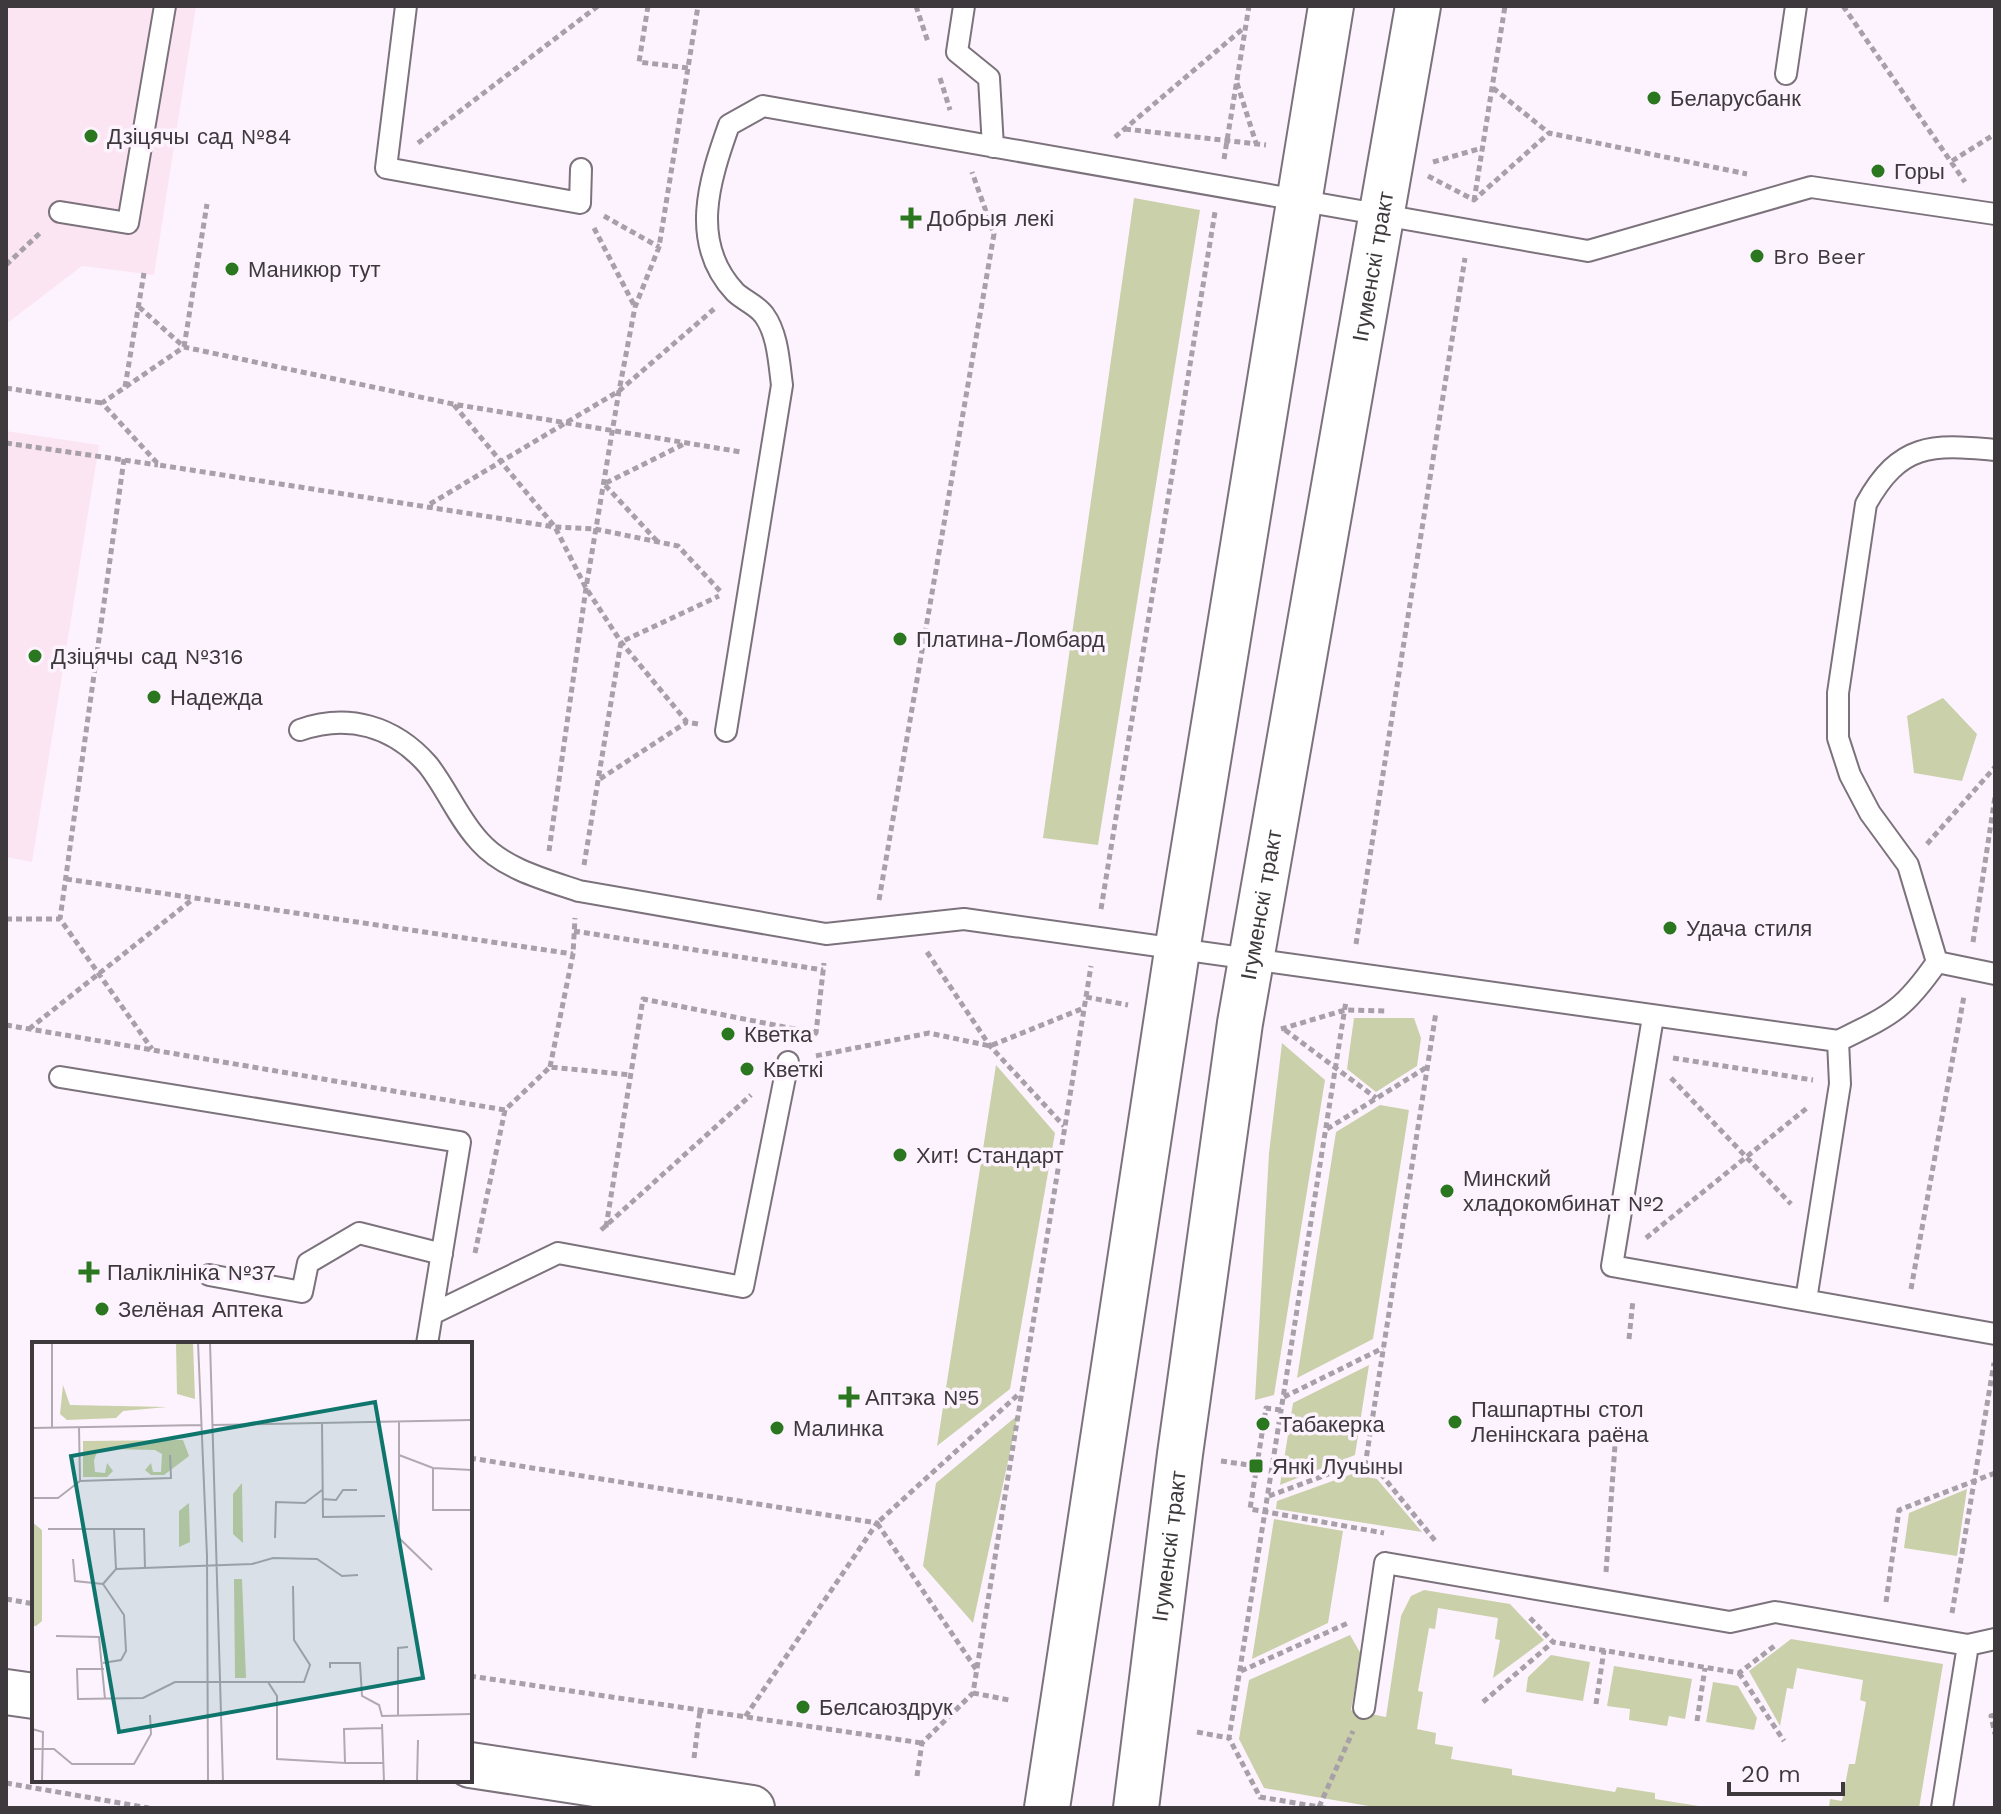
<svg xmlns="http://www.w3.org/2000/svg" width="2001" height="1814" font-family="'Work Sans',sans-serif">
  <rect width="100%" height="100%" fill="#fdf3fe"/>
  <path fill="#fce5f3" d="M 6,6 L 196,6 L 154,275 L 82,266 L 6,324 Z
    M 6,431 L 99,445 L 32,862 L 6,857 Z"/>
  <path fill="#cad0a9" d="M 1134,198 L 1200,210 L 1098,845 L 1043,838 Z
    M 1943,698 L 1977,734 L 1962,781 L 1914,773 L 1907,716 Z
    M 1354,1018 L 1414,1018 L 1421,1038 L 1417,1066 L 1376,1092 L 1347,1069 Z
    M 1282,1043 L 1325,1080 L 1274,1395 L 1255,1400 L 1269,1153 Z
    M 996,1065 L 1055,1133 L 1010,1389 L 937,1446 Z
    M 1380,1105 L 1409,1110 L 1373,1339 L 1297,1378 L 1336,1132 Z
    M 1369,1365 L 1355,1455 L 1280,1485 L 1293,1403 Z
    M 1018,1415 L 973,1623 L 923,1566 L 936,1483 Z
    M 1352,1474 L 1377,1479 L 1422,1532 L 1276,1509 L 1277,1501 Z
    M 1967,1489 L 1957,1556 L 1904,1548 L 1909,1513 Z
    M 1274,1519 L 1343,1531 L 1328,1623 L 1252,1659 Z
    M 1424,1590 L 1510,1604 L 1544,1640 L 1493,1678 L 1500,1640 L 1495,1639 L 1498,1618 L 1438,1608 L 1435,1629 L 1429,1628 L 1418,1691 L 1423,1692 L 1417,1729 L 1436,1733 L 1435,1744 L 1453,1747 L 1451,1759 L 1512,1769 L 1512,1775 L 1615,1792 L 1617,1787 L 1655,1793 L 1655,1799 L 1711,1808 L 1380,1808 L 1264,1788 L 1239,1739 L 1249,1680 L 1350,1635 L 1361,1654 L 1351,1710 L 1386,1717 L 1401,1616 L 1411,1596 Z
    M 1791,1639 L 1943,1664 L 1919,1808 L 1829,1808 L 1830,1799 L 1842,1801 L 1849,1764 L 1855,1764 L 1866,1702 L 1860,1700 L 1863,1680 L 1797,1668 L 1793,1689 L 1787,1688 L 1780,1726 L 1749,1671 Z
    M 1551,1655 L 1590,1662 L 1583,1701 L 1526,1692 L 1528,1677 Z
    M 1614,1666 L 1692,1679 L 1685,1719 L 1669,1716 L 1667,1726 L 1629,1720 L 1630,1709 L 1607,1706 Z
    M 1713,1682 L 1738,1686 L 1757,1718 L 1754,1730 L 1706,1722 Z"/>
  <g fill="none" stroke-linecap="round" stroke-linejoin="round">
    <g stroke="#7b727c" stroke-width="24">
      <path id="service" d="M 406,6 L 386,168 L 580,203 L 581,169
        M 964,6 L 957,52 L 989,78 L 993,147
        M 1786,74 L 1796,6
        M 60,212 L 128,223 L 165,6
        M 300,730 C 348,713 394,726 428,765 C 447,789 459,820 480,842 C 504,869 546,880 579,891 L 826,934 L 964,919 L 1838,1041 C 1891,1015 1903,1011 1937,962
        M 726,731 L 782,385 C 779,363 778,334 764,315 C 757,305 743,300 735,292 C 689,243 709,181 729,125 L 763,106 L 1588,251 L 1811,187 L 1995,214
        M 1937,962 L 1908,865 L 1870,813 L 1850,775 L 1838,738 L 1838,693 L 1866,504 C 1900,443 1931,444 1995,450
        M 1937,962 L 1995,974
        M 1653,1017 L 1612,1266 L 1995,1334
        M 60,1077 L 460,1142 L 427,1344
        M 209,1275 L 302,1292 L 308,1263 L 359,1233 L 442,1254
        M 1806,1300 L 1840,1084 L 1838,1041
        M 432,1314 L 558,1253 L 743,1287 L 788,1062
        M 1968,1645 L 1995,1639
        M 1364,1708 L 1385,1563 L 1730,1622 L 1775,1612 L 1968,1645 L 1942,1808"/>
    </g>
    <g stroke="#7b727c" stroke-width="48">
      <path id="secondary" d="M 6,1692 L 34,1696
        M 470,1765 L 752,1808"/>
    </g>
    <g stroke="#7b727c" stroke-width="48">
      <g id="primary">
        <path d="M 1047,1808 L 1177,951 L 1331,6"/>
        <path id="s1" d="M 1136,1808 L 1180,1454 L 1240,1023 L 1418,6"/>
      </g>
    </g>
    <path stroke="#a7a0a8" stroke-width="5" stroke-dasharray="6 4" stroke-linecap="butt" d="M 648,6 L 639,62 L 688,68
      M 916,6 L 928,42
      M 1843,6 L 1965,182
      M 940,78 L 950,110
      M 1237,83 L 1256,143
      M 1493,88 L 1549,133
      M 1125,129 L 1266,145
      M 1115,137 L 1245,27
      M 418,143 L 598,6
      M 1224,159 L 1249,6
      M 1952,161 L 1995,134
      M 1433,162 L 1482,148
      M 1428,176 L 1474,200 L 1549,133 L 1747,174
      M 1474,201 L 1505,6
      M 604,216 L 659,247
      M 594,228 L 635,307
      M 6,265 L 40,233
      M 139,307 L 183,346
      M 184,347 L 207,204
      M 125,387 L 144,273
      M 6,388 L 102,403
      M 454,405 L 555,527 L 586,588 L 621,642 L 687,722 L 698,724
      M 6,443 L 158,465
      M 124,459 L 60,919 L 152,1049
      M 430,504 L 619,391 L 714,309
      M 657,541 L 604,484 L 686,443
      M 720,591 L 678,546 L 595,529 L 555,527 L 159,465 L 102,403 L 184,347 L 453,404 L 741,452
      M 600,779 L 687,722
      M 1927,844 L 1995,767
      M 549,851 L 586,588 L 619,391 L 635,307 L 659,247 L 698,6
      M 584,865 L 621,642 L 719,596
      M 66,879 L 573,954
      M 879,900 L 994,234 L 972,172
      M 1101,909 L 1215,212
      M 6,919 L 60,919
      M 574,931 L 823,970
      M 1973,942 L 1995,797
      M 1356,944 L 1465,258
      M 927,952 L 990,1046 L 1064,1126
      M 1086,997 L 1128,1005
      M 6,1025 L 505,1110
      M 29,1029 L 193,899
      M 1281,1029 L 1345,1010 L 1388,1011
      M 1285,1030 L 1376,1098
      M 807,1041 L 816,1033 L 824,963
      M 816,1056 L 929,1033 L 990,1046 L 1084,1008
      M 1673,1058 L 1813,1080
      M 550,1067 L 573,954 L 575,918
      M 1671,1078 L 1791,1204
      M 1327,1129 L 1427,1067
      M 606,1227 L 643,999 L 815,1033
      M 601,1230 L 751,1095
      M 1646,1238 L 1807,1108
      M 475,1253 L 505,1110 L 550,1067 L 631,1075
      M 1911,1289 L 1964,996
      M 1629,1339 L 1633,1300
      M 1284,1397 L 1383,1348
      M 1281,1410 L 1266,1408 L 1250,1509 L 1384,1533
      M 470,1458 L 877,1523 L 745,1717
      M 1221,1461 L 1256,1466
      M 1365,1466 L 1436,1012
      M 1269,1496 L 1353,1465 L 1376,1468 L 1437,1543
      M 1606,1572 L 1615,1445
      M 6,1599 L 34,1604
      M 1886,1602 L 1899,1510 L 1995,1473
      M 1952,1613 L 1994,1363
      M 1530,1618 L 1553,1642 L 1739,1673 L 1777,1644
      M 976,1669 L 877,1523 L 1020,1393
      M 1241,1671 L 1348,1623
      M 1739,1673 L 1784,1741
      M 470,1676 L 922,1743
      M 973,1693 L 1009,1700
      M 1483,1702 L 1553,1642
      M 1596,1704 L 1604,1650
      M 1995,1715 L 1991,1716 L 1995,1734
      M 1697,1721 L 1705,1668
      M 1197,1732 L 1229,1738
      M 694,1758 L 700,1711
      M 917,1776 L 922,1743 L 973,1693 L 1091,966
      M 6,1783 L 149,1808
      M 1319,1807 L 1353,1731
      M 1325,1808 L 1260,1797 L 1229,1738 L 1346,1001"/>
    <use href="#service" stroke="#fff" stroke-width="20"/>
    <use href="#secondary" stroke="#fff" stroke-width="44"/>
    <use href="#primary" stroke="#fff" stroke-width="44"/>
  </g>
  <g fill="#2a771f" stroke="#fdf3fe" stroke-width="3">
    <circle cx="1654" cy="98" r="8"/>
    <circle cx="91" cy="136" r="8"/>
    <circle cx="1878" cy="171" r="8"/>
    <path d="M907 206h8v8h8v8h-8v8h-8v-8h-8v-8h8z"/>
    <circle cx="1757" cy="256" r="8"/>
    <circle cx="232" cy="269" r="8"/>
    <circle cx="900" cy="639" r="8"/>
    <circle cx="35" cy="656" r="8"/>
    <circle cx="154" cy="697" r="8"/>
    <circle cx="1670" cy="928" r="8"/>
    <circle cx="728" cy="1034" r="8"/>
    <circle cx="747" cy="1069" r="8"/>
    <circle cx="900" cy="1155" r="8"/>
    <circle cx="1447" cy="1191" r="8"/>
    <path d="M85 1260h8v8h8v8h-8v8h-8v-8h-8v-8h8z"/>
    <circle cx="102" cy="1309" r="8"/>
    <path d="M845 1385h8v8h8v8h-8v8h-8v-8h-8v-8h8z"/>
    <circle cx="1455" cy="1422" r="8"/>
    <circle cx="1263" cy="1424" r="8"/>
    <circle cx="777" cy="1428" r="8"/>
    <rect x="1248" y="1458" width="16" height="16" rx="4"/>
    <circle cx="803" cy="1707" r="8"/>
  </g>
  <g text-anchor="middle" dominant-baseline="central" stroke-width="7" stroke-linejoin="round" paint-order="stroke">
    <g font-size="22" fill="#3d393d" stroke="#fdf3fe" text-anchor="start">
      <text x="1670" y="98">Беларусбанк</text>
      <text x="107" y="136">Дзіцячы сад №84</text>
      <text x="1894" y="171">Горы</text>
      <text x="927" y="218">Добрыя лекі</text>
      <text x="1773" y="256">Bro Beer</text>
      <text x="248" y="269">Маникюр тут</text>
      <text x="916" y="639">Платина-Ломбард</text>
      <text x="51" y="656">Дзіцячы сад №316</text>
      <text x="170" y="697">Надежда</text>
      <text x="1686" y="928">Удача стиля</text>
      <text x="744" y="1034">Кветка</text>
      <text x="763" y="1069">Кветкі</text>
      <text x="916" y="1155">Хит! Стандарт</text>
      <text x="1463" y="1178">Минский<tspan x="1463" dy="25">хладокомбинат №2</tspan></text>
      <text x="107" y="1272">Паліклініка №37</text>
      <text x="118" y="1309">Зелёная Аптека</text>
      <text x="865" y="1397">Аптэка №5</text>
      <text x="1471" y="1409">Пашпартны стол<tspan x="1471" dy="25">Ленінскага раёна</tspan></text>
      <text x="1279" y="1424">Табакерка</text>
      <text x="793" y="1428">Малинка</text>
      <text x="1272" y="1466">Янкі Лучыны</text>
      <text x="819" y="1707">Белсаюздрук</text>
    </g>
    <g font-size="22" fill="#3d393d" stroke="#fdf3fe">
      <text stroke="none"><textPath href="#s1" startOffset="1560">Ігуменскі тракт</textPath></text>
      <text stroke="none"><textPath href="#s1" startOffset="912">Ігуменскі тракт</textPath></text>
      <text stroke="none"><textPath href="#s1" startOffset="264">Ігуменскі тракт</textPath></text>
    </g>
  </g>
  <g transform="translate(32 1342)">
    <rect width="440" height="440" fill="#fdf3fe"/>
    <path d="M 144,0 L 161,0 L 163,57 L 145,52 ZM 31,43 L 38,63 L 135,65 L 91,69 L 84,76 L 35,78 L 28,72 ZM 151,98 L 157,114 L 132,133 L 119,133 L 113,128 L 119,121 L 121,130 L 129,130 L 130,112 L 123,108 L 79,107 L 65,110 L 62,118 L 63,130 L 73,131 L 75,121 L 81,129 L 75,135 L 51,135 L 51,99 ZM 210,141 L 211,201 L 201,192 L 201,152 ZM 157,161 L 158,200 L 147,205 L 147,169 ZM 0,180 L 10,188 L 10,279 L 4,284 L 0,284 ZM 202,237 L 210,237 L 214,336 L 203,336 Z" fill="#cad0a9"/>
    <path fill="none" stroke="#b0a9b1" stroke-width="2" d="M 20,0 L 20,85M 166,0 L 175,214 L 176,440M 178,0 L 191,440M 367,79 L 367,196 L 400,228M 290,80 L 291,175 L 353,174M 180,83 L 440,78M 47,85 L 48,139 L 139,136 L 138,113M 0,86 L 170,83M 367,113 L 401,126 L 440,128M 401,126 L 401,168 L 440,168M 0,156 L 26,156 L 48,139M 290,157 L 304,158 L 311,148 L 325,148M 16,187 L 112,187 L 113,226M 82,187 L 84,227M 243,196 L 244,160 L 273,161 L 290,148M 41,217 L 43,239 L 71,242M 71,242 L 84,227 L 220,222 L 241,216 L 285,217 L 310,234 L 326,233M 71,242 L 92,273 L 94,309 L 89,318 L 71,321M 24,294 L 67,295 L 73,357M 298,326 L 298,321 L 328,321 L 330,354 L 347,363 L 350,374 L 440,372M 72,327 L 45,327 L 46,357 L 111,356 L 143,340 L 272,340 L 278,323 L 262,298 L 261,244M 236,340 L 245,354 L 245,417 L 313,421 L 312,387 L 350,386M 366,374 L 366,306 L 376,305M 350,382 L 352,440M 0,387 L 11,390 L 10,440M 0,407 L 22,407 L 40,422 L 102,422 L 119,392 L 118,373M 313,421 L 351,421M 385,440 L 386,398"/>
    <path fill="#0f766e" fill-opacity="0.15" stroke="#0f766e" stroke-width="4" d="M 343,60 L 391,336 L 87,390 L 39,114 Z"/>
    <rect width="440" height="440" fill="none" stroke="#3d393d" stroke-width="4"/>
  </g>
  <rect width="2001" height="1814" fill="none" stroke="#3d393d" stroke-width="16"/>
  <path d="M1729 1782v12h114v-12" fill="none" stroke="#3d393d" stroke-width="4"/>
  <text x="1741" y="1782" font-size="24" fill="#3d393d" stroke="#fdf3fe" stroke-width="6" paint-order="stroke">20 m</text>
</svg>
